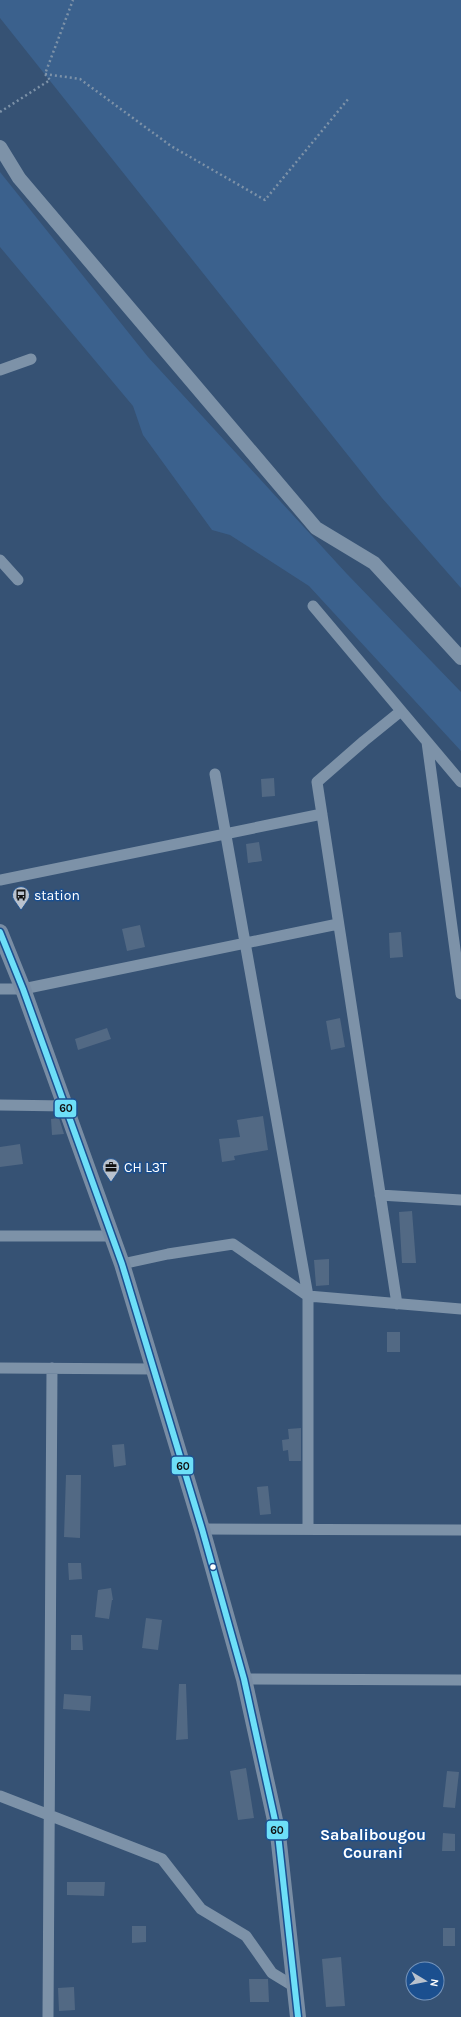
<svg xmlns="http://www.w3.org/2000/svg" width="461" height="2017" font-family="Karla,sans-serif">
  <rect width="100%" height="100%" fill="#365274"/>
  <path fill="#3b618d" d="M 0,0 L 461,0 L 461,588 L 382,498 L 0,18 Z
    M 0,172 L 148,357 L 347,574 L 461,692 L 461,751 L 309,586 L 230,535 L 212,530 L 143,435 L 133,406 L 0,247 Z"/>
  <path fill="#526984" d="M 274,778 L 275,796 L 262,797 L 261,779 Z
    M 259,842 L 262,861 L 248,863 L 246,844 Z
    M 140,925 L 145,947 L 127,951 L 122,929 Z
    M 401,932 L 403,957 L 390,958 L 389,933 Z
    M 340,1018 L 345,1047 L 331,1050 L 326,1021 Z
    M 107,1028 L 111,1039 L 78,1050 L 75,1039 Z
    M 263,1116 L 268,1150 L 234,1156 L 235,1160 L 222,1162 L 219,1139 L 240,1137 L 237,1120 Z
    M 59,1118 L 64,1134 L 52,1135 L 51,1119 Z
    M 20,1144 L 23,1164 L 0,1167 L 0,1147 Z
    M 412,1211 L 416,1263 L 402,1263 L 399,1212 Z
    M 329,1259 L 329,1285 L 316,1286 L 314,1260 Z
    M 387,1332 L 400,1332 L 400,1352 L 387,1352 Z
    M 301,1428 L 301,1461 L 289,1461 L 288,1450 L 283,1451 L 282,1440 L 289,1439 L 288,1429 Z
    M 124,1444 L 126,1465 L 114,1467 L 112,1445 Z
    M 66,1475 L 81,1475 L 80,1538 L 64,1537 Z
    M 268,1486 L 271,1514 L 260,1515 L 257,1487 Z
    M 68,1563 L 81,1563 L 82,1579 L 69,1580 Z
    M 111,1588 L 113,1600 L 112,1600 L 109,1619 L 95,1617 L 98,1590 Z
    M 146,1618 L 162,1620 L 158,1650 L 142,1648 Z
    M 71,1635 L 82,1635 L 83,1650 L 71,1650 Z
    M 179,1684 L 186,1684 L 188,1739 L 176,1740 Z
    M 64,1694 L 91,1696 L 90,1711 L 63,1709 Z
    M 246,1768 L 254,1818 L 238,1820 L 230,1771 Z
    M 447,1771 L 459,1772 L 455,1808 L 443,1807 Z
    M 443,1833 L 455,1834 L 455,1851 L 442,1851 Z
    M 67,1882 L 105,1882 L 104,1896 L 67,1895 Z
    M 132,1926 L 146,1926 L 146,1942 L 132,1943 Z
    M 443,1928 L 455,1928 L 455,1946 L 443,1946 Z
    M 341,1957 L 345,2006 L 326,2007 L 322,1959 Z
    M 249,1979 L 268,1979 L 269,2002 L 250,2002 Z
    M 74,1987 L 75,2010 L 59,2011 L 58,1988 Z"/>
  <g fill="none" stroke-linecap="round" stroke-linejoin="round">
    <path stroke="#7d92a8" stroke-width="2.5" stroke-dasharray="2 3" stroke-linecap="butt" d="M 45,74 L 80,79 L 171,146 L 265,200 L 349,98
      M 0,112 L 50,80 L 45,74 L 73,0"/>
    <path stroke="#7d92a8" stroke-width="11" d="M 0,370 L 31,359
      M 0,560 L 18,580
      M 313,606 L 461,782
      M 427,742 L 461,994
      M 215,774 L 308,1296 L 308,1529
      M 0,880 L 322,814
      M 0,989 L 23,989 L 338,924
      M 0,1105 L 66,1106
      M 380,1195 L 461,1200
      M 0,1236 L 112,1236
      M 122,1264 L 168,1254 L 233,1244 L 308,1296 L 461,1309
      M 397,1304 L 317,782 L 364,741 L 401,711
      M 0,1368 L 154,1369
      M 202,1529 L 461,1530
      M 244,1679 L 461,1680
      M 0,1796 L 162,1859 L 201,1909 L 246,1936 L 272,1973 L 295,1987
      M 48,2017 L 52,1368"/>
    <path stroke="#7d92a8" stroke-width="14" d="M 0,147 L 19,178 L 316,528 L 374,563 L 461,658"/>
    <path stroke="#798da4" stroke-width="16" d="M 0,932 L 23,989 L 122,1264 L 202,1529 L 244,1679 L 278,1834 L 298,2017"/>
    <g stroke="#1b4f8f" stroke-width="9">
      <path id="bus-1" d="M 0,932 L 23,989 L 122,1264 L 202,1529 L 244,1679 L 278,1834 L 298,2017"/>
    </g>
    <use href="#bus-1" stroke="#6ddff8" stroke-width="6"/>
  </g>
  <defs>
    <g id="bus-pin" transform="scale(0.9)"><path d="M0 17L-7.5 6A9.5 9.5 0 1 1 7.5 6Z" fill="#b9c2ce" stroke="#1b4f8f"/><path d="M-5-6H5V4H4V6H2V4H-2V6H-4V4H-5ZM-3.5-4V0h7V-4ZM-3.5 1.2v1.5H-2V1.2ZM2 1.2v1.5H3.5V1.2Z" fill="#111"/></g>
    <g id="office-pin" transform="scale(0.9)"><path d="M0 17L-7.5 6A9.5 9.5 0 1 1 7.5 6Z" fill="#b9c2ce" stroke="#1b4f8f"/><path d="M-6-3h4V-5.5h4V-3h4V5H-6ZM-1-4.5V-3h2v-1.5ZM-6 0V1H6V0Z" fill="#111"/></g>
  </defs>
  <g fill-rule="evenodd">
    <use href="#bus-pin" x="21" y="895"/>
    <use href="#office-pin" x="111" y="1167"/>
  </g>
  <circle fill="#fff" stroke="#1b4f8f" stroke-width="1.5" cx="213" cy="1567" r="3.5"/>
  <g text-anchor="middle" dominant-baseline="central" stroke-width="3" stroke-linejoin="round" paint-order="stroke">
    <g font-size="14" fill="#fff" stroke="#1b4f8f" text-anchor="start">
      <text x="34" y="895">station</text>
      <text x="124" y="1167">CH L3T</text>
    </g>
    <g font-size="16" font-weight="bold" fill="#fff" stroke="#1b4f8f">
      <text x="373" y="1834">Sabalibougou<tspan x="373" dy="18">Courani</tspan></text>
    </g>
  </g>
  <g stroke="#1b4f8f" stroke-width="1.5">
    <rect x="54" y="1099" width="23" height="19" rx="4" fill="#6ddff8"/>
    <rect x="171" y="1456" width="23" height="19" rx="4" fill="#6ddff8"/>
    <rect x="266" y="1820" width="23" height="20" rx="4" fill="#6ddff8"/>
  </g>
  <g font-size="11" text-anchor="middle" font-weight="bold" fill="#111">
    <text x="66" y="1112">60</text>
    <text x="183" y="1470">60</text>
    <text x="277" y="1834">60</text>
  </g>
  <g transform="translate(425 1981) rotate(100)"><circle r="19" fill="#1b4f8f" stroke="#7695bc"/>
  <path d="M0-3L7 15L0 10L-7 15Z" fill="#b9c2ce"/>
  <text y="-6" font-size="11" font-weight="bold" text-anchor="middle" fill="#ffffff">N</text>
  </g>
</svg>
